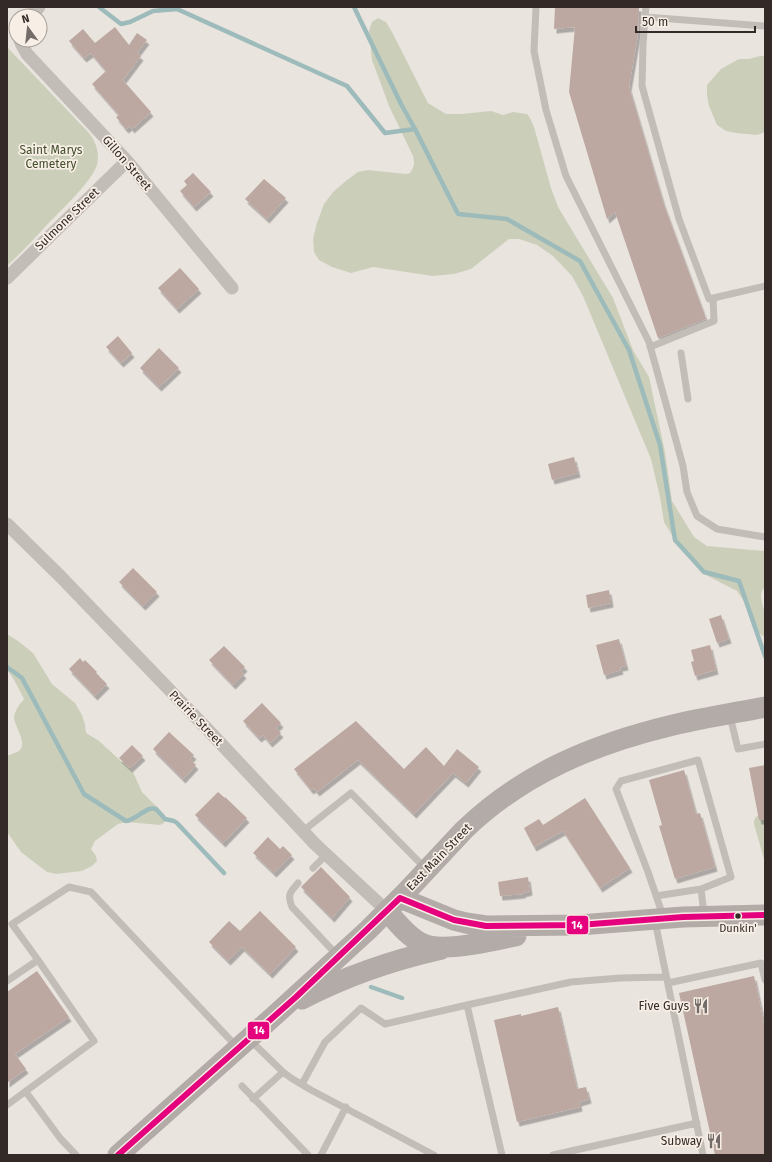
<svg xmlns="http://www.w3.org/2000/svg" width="772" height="1162" font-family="'Fira Sans',sans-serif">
  <defs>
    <filter id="shadow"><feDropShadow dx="2.5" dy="4.5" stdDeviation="0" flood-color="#0004"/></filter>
  </defs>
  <rect width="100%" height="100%" fill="#eae4df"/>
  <path fill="#cbcfba" d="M 378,18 L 386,22 L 392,32 L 428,103 L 446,114 L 461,114 L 491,111 L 503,115 L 513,112 L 527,114 L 530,118 L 534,127 L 551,188 L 558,207 L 613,298 L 633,350 L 649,377 L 665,452 L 672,501 L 694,537 L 707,546 L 765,551 L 765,587 C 757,594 764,606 765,615 C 766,622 765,630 765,637 L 761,635 L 756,629 L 746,604 L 737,591 L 702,573 L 678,545 L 664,522 L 660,497 L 651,459 L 583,296 L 572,276 L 553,256 L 537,245 L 519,239 L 509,239 L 471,269 L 454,274 L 433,276 L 373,267 L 351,273 L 332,267 L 319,260 L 314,252 L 313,239 L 317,223 L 324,204 L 333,192 L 347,180 L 358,172 L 368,170 L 406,174 L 410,173 C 414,167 415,163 413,156 L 389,106 L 372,60 L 369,31 L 372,22 Z
    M 7,47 L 89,133 C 96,142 100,153 97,165 C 92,182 57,214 44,228 C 32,241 20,254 7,266 Z
    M 760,56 L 765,56 L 765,132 L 757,135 L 736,133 L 726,131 L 717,125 L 709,106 L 707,95 L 707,85 L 721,69 L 739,59 L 749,59 Z
    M 7,634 L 18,641 L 33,653 L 52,684 L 75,703 L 82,715 L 85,725 L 86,733 L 99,741 L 133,772 L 142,792 L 164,814 L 166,819 L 164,823 L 160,825 L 127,822 L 118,824 L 95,841 L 91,849 L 96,856 L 97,861 L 92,866 L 82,871 L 56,874 L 47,872 L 21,852 L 7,832 L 7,756 C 10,754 16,753 19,751 C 28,743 15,728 14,718 C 14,711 20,704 24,699 L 13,678 L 7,670 Z
    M 761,814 L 765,815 L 765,863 L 754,824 C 754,818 756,816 761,814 Z"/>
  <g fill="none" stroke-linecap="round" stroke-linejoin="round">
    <path stroke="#9cbbba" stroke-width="4.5" d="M 99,7 L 121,24 L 130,22 L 153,11 L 177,9 L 347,86 L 385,133 L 415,129 L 458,214 L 507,219 L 580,261 L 629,350 L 660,445 L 675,540 L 704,572 L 739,581 L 765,656
      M 354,7 L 401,104 L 415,129
      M 7,667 L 22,678 L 84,794 L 126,821 C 137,820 145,806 156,809 L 165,819 L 174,821 L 177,823 L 224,873
      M 371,987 L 402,998"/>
  </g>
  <path fill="#bca8a1" filter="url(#shadow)" d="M 555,7 L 639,7 L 638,34 L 629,87 L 663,202 L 706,319 L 658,338 L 615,212 L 607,219 L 569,92 L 575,27 L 554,29 Z
    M 115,27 L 129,45 L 137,33 L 147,40 L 137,53 L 141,56 L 123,80 L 151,112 L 132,129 L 130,126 L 126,129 L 116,117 L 119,115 L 92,84 L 106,71 L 91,53 L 84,58 L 69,41 L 83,29 L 95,43 Z
    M 193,173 L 211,192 L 194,207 L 180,191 L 187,185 L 184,181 Z
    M 264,179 L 286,198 L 267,219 L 245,199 Z
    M 180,268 L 199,289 L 177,309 L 158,288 Z
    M 118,336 L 132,353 L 121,363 L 106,347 Z
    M 159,348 L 179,368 L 159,387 L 140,368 Z
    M 574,457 L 578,473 L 552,480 L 548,464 Z
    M 133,568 L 157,592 L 143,606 L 119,582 Z
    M 609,590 L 611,603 L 588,608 L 586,595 Z
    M 721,615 L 729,639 L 717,643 L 709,619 Z
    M 619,639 L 626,666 L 620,667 L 621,670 L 604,675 L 596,645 Z
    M 710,645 L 716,670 L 695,676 L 691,662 L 694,661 L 691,650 Z
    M 224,646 L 245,667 L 241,671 L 244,674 L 233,685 L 209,660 Z
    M 80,658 L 83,662 L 85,660 L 97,672 L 96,673 L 107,684 L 95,696 L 69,669 Z
    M 262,703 L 281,723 L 276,728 L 281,733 L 270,743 L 263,735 L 259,738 L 243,721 Z
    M 356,721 L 404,769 L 426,747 L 444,766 L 457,749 L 479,767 L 466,783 L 453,773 L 414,814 L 358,760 L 317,792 L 314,788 L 311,790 L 294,769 Z
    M 169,732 L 194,755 L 190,759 L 196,765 L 183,779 L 153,749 Z
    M 132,745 L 143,756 L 130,768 L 119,758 Z
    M 765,765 L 765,820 L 759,820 L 749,768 Z
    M 684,770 L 696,814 L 700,813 L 715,867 L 675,879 L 659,826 L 662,825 L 649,780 Z
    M 218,792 L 225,798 L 225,797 L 247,818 L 223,843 L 195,815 Z
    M 585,798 L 630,868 L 600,888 L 563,831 L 534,847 L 524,828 L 539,819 L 543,825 Z
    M 268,837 L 280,849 L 283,846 L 292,855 L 274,873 L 253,853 Z
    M 321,867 L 350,897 L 332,918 L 301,887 Z
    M 528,877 L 530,891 L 523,893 L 523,894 L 500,896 L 498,882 Z
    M 260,911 L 296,947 L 270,974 L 242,947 L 228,961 L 209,942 L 229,921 L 240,931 Z
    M 37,971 L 69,1017 L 15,1054 L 26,1069 L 7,1083 L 7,992 Z
    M 754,976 L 765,1028 L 765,1155 L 715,1155 L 679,993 Z
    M 558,1007 L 577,1089 L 586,1087 L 589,1099 L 579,1102 L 580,1107 L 517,1122 L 494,1020 L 521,1014 L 521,1016 Z"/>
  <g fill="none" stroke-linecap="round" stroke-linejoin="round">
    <path stroke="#c3bdb8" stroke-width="7" d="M 536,7 L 534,51 L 546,110 L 566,176 L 649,342 L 683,466 L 687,492 L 697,516 L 717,529 L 765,537
      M 646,7 L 645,17 L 765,26
      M 645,17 L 643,45 L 642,86 L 679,219 L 709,299 L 765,286
      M 650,347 L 714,321 L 713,298
      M 681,353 L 688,399
      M 730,716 L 738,749 L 765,744
      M 303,831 L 351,793 L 425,868
      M 313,868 L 326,855
      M 298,883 C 290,892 287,895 292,907 L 337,955
      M 701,889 L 704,914
      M 656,896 L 701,889 L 731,877 L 698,760 L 621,781 L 616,789 L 648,872 L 663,916
      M 655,921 L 703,1155
      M 38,960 L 12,924 L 69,887 L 91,892 L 237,1047
      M 7,981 L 38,960 L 94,1041 L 7,1105
      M 668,983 L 761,963 L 765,980
      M 467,1005 L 502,1155
      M 250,1040 L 283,1072 L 291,1078 L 311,1090 L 434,1155
      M 302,1084 L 325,1042 L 361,1008 L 385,1024 L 467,1005 L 571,982 L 620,978 L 666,977
      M 242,1086 L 308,1155
      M 26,1092 L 60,1138 L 76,1155
      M 253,1099 L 283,1072
      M 321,1155 L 346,1107
      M 553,1155 L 697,1123"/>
    <path stroke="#c3bdb8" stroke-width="13" d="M 31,16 L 39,7
      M 20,40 L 22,45 L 27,54 L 127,161 L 232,288
      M 7,278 L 127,161
      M 7,524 L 61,577 L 210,732 L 315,844 L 387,911"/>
    <path stroke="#b2aba7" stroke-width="21" d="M 400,898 L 454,920 L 466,923 L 486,926 L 579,925 L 683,917 L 765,915
      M 387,911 C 397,922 407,936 421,943 C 441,954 493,940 516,936
      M 302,999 C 346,976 393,960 442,949
      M 118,1155 L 274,1016 L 368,930 L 406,892 L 464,830 C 523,773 594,744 673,725 C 703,718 734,713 765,707"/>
    <g stroke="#f7eee5" stroke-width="9">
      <path id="bus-1" d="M 118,1155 L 296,997 L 400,898 L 454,920 L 486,926 L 579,925 L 683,917 L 765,915"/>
    </g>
    <use href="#bus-1" stroke="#e5007d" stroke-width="6"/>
  </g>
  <defs>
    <g id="restaurant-bare" transform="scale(1.2)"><path d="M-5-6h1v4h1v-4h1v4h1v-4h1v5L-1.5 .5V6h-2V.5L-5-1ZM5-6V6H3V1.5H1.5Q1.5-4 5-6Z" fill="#736b67" stroke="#f7eee5" stroke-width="2.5" paint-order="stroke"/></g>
  </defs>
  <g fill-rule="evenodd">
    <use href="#restaurant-bare" x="701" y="1006"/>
    <use href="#restaurant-bare" x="714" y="1141"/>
  </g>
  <circle fill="#332a27" stroke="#f7eee5" stroke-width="1.5" cx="738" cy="916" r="3.5"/>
  <g text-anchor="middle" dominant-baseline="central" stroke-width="3.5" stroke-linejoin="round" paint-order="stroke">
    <g font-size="11" fill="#332a27" stroke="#f7eee5">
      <text x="738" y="928">Dunkin'</text>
    </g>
    <g font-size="12" fill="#434f2d" stroke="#f7eee5">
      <text x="51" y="150">Saint Marys<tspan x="51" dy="14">Cemetery</tspan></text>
    </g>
    <g font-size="12" fill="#332a27" stroke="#f7eee5">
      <text transform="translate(127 163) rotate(49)">Gillon Street</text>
      <text transform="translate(67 219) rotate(-44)">Sulmone Street</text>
      <text transform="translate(196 718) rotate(46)">Prairie Street</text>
      <text transform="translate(439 857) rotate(-46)">East Main Street</text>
    </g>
    <g font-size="12" fill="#332a27" stroke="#f7eee5" text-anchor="end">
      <text x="689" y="1006">Five Guys</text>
      <text x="702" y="1141">Subway</text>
    </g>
  </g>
  <g stroke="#f7eee5" stroke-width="1.5">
    <rect x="566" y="915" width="23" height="20" rx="4" fill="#e5007d"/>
    <rect x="247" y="1021" width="23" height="19" rx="4" fill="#e5007d"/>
  </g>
  <g font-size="11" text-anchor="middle" font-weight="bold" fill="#fff">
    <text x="577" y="929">14</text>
    <text x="259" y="1034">14</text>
  </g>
  <rect width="772" height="1162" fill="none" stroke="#332a27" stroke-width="16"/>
  <g transform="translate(28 28) rotate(345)"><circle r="19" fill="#f7eee5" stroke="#a9a099"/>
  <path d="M0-3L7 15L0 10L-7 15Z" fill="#736b67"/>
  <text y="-6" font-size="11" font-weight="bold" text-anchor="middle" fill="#332a27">N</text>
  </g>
  <path d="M636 26v6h119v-6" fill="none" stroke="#332a27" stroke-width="2"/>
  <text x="642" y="26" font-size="12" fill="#332a27" stroke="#f7eee5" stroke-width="3" paint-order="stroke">50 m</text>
</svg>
